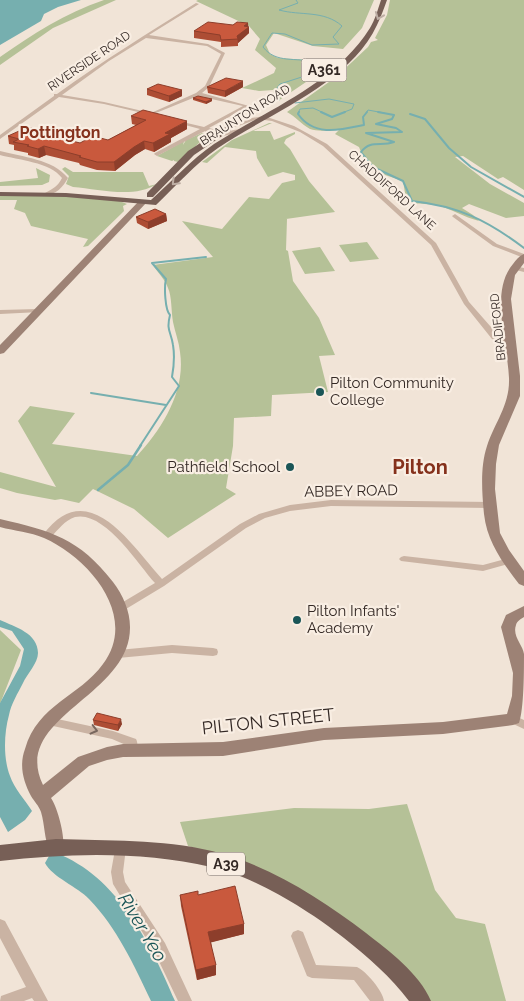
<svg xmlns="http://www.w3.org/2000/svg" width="524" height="1001" font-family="Raleway,sans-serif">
  <rect width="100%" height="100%" fill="#f1e4d7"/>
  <path fill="#b5c197" d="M 104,0 L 116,0 L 53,28 L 0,65 L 0,57 C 33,34 65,13 104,0 Z
    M 198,0 L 374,0 L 362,28 L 343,49 L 313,46 L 274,33 L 266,45 L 270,54 L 278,58 L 325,61 L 309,80 L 275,103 L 273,90 L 259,91 L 242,88 L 274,73 L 276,68 L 255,50 L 260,39 L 249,26 L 196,1 Z
    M 390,0 L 524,0 L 524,190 L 503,177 L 498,179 L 463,156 L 455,157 L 490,184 L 524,203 L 524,216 L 506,218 L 469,204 L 462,208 L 473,215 L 479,221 C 464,217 451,209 437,205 C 426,203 414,206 406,199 L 403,181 L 385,175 L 363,157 L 359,147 L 335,134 L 339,130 C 330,130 318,132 310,129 C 301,124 296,117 287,112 L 336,77 L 368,47 L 371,42 L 378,40 L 375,38 L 387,15 Z
    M 269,123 L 272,123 L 253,131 L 270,131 L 274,140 L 295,132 L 295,134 L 286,139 L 284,143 L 290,149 L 309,181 L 335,212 L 286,219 L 287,219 L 286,250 L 288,251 L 293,281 L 319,318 L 335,355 L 319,356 L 328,392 L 272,395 L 271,416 L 234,418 L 233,446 L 226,488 L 236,494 L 168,538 L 134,509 L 93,489 L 79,503 L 61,499 L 55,500 L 17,493 L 0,488 L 0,472 L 56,487 L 18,421 L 30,406 L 75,413 L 52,444 L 137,456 C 162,429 186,391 180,352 C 179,342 175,332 173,322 C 171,311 172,297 168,288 C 165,279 158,273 153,265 L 213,257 L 182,221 L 222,229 L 249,197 L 269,199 L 282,183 L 295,180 L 295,175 L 283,172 L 268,177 L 257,158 L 256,151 L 225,147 L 207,163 L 202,162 L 232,140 Z
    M 202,133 L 206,134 C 202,143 185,154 178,162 L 174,161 L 174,160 L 172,161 L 157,156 L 184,141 L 183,145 L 186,140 Z
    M 65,167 L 73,172 L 143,172 L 149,186 L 157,184 C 134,199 99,189 73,187 L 66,184 L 69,176 L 62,169 Z
    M 36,168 L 50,175 L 49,182 L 42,185 L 0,186 L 0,182 L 38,178 Z
    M 36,194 L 117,200 L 127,204 L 123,206 L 124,211 L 122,213 L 88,246 L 83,247 L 88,239 L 31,226 L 25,213 L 14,209 L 17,200 L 0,200 L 0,195 Z
    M 367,242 L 379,259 L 350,262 L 339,245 Z
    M 320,247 L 335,271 L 305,274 L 292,251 Z
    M 0,630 L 21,650 L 0,704 Z
    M 407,804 L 435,890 L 456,918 L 485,924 L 506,1001 L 421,1001 L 403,977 L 245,863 L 188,846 L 180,822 L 294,808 L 369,809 Z"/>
  <path fill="#76afaf" d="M 0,0 L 81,0 L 58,7 L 44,14 L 41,21 L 0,45 Z
    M 0,620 C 15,627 38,633 38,653 C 38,663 27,674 23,683 C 18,693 11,704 9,715 C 4,733 3,758 10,776 C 14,788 25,800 32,811 L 25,820 L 8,832 L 0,817 L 0,703 L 20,666 L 24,649 L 12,631 L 0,627 Z"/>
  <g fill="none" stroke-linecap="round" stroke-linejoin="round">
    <path stroke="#76afaf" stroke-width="1" d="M 279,100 L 277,88 L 280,84 L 308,75 L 306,73 L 315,62 C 296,57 276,64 263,47 L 272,33 L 285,34 L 312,45 L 339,44 L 333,37 L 342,26 C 324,10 301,16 279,10 L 298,3 L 296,0
      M 295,103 L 329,99 L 354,104 L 352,109 L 342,113
      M 298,113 L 300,109 L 313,108 L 324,113
      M 366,113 L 368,110 L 384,113"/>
    <path stroke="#76afaf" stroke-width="2" d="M 299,112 L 298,114 C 314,137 340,130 364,125 L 363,117 L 367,112
      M 321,112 L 332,117 L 345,112
      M 378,112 L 394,115 L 392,119 L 376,124 L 396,128 L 402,132 L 366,133 L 394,142 C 381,147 371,139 361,152 L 373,167 L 403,181 L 412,201 C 458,206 487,220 524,248
      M 410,114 L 425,119 L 449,148 L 471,167 L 524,197
      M 91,393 L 166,405
      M 140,446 L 179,386 L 172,377 C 174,366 175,357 173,345 C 171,331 166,331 170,315 C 165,310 164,287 166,279 L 152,263 L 206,257"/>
    <path stroke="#76afaf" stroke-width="2.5" d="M 98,490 L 128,465 L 141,445"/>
    <path fill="#76afaf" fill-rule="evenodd" d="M 56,853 C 117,876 151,944 175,1001 L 151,1001 C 134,965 117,928 89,899 C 78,887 52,877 45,863 L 49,856 Z"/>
    <path fill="#cab3a3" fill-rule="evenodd" d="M 196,3 L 199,4 L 149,35 L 208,44 L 225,53 L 209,87 L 202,93 L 249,106 L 209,128 L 223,132 L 240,129 L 242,130 L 242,132 L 223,136 L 210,132 L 211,136 L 202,147 L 198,147 L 197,146 L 205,136 L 205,131 L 157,156 L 154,154 L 155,153 L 200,129 L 174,122 L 174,120 L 204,127 L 243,106 L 198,96 L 151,115 L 104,104 L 59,97 L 0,139 L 0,135 L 54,96 L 54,94 L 57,94 C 103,61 148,33 196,3 ZM 146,38 L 207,46 L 221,54 L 205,86 L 196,93 L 151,113 L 104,102 L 62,95 L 109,61 Z
      M 264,116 L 294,126 L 327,144 L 436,243 L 469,302 L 498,335 L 514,340 L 514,344 L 511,344 L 492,339 L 464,304 L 431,245 L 323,146 L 300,132 L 272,121 L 257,119 L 236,127 L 231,126 L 252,118 Z
      M 0,151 C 22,157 53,159 68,178 C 63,187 56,195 45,195 L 45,193 C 53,189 58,186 62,178 C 50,162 18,160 0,155 Z
      M 455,214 L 497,244 L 524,254 L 524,258 L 493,246 L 453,217 L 452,216 Z
      M 514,266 L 524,268 L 524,272 L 512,269 L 512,267 Z
      M 38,309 L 40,310 L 40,312 L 0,314 L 0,310 Z
      M 331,500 L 491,502 L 495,505 L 491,508 L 331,506 L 290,511 L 265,518 L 246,528 L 164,586 L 121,612 L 118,611 L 116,608 L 118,605 L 155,583 C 138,564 104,510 75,517 C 65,520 58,530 51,537 L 48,538 L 43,535 C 88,474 131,545 162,579 L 240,524 L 259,514 L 290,505 Z
      M 404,556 L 483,565 L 509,558 L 512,559 L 514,561 L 512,563 L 483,571 L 401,561 L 399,559 L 401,557 Z
      M 172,645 L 213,648 L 217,649 L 218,652 L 217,655 L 213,656 L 172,653 L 118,658 L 114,657 L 113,654 L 114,651 L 118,650 Z
      M 513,715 L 524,720 L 524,729 L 509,722 L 508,719 L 509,716 Z
      M 48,717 L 113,731 L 136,739 C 138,743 138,749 136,753 L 132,755 L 128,753 L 126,745 L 112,739 L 44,724 L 43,721 L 44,718 Z
      M 120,843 L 124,844 L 126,848 L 123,872 L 125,882 L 165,943 L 192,1001 L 178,1001 L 155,953 L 113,884 L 111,872 L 116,844 Z
      M 0,919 L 5,921 L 48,1001 L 34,1001 L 32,998 L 24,1001 L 0,1001 L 1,996 L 26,987 L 0,938 Z
      M 298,930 L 303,932 L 316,965 L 357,967 C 366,971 383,991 384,1001 L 370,1001 L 354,980 L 312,978 L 307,976 L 291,936 L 293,932 Z"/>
    <path fill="#9d8275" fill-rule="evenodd" d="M 140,200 L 147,202 L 4,353 L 0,354 L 0,345 Z
      M 524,254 L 524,263 L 515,275 L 511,299 L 520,376 L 520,396 L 499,445 L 496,464 L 495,489 L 500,533 L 509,550 L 524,571 L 524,586 L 519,584 C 503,563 487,542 484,514 C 482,493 480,467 487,446 C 495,422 510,405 509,378 C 508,345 489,292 513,264 C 516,260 519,256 524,254 Z
      M 0,519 C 51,531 79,538 113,582 C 123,595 130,611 130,627 C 131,697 10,717 43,785 L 78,757 L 107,747 L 123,744 L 223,742 L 324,728 L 443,722 L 507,714 L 512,696 L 513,673 L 501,627 L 506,615 L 524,606 L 524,617 C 521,619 517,621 516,625 C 512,636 523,645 524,654 C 524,671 524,709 519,723 L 513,725 L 443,734 L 324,740 L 223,756 L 123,757 L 107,760 L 89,766 L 51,798 C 58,808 67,842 62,852 L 56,855 L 50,852 C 44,839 45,825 41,812 C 39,806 34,801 31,796 C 23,781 19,765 25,749 C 38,704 79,697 103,664 C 139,616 89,558 44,538 C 30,532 15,531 0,527 Z"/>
    <path fill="#775f56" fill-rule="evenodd" d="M 381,0 L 387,0 C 384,8 381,17 377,25 C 350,84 269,113 218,148 C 195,164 176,186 156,205 L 66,197 L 0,196 L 0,192 L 66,193 L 151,200 C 172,181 191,160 214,144 C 268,109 334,85 370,28 C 375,20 378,9 381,0 Z
      M 227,126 L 234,128 L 194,155 L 153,197 L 147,197 L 147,193 L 188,151 Z
      M 56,839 C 108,841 161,839 212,851 C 267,864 322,899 366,933 C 389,951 419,973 431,1001 L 409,1001 C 391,977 368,957 344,938 C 310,911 254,876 211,867 C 143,851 69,853 0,861 L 0,845 Z"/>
  </g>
  <path fill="#ad4d34" d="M 248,23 L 249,33 L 238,43 L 238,46 L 221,47 L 221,42 L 194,38 L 194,31 L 233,25 Z
    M 207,87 L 243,87 L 225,97 L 208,93 Z
    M 147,89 L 182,90 L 182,96 L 169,102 L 147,95 Z
    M 193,98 L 212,101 L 206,104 L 193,100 Z
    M 131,116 L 187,129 L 171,138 L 171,142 L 154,152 L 145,149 L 135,155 L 115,171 L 97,170 L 80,165 L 79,163 L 46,155 L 39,158 L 28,155 L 28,153 L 14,150 L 14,145 L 9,144 L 8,136 L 57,134 L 57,137 L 80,143 L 108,140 L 136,125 L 132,124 Z
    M 166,214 L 167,221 L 148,229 L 137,223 L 136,217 Z
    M 93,720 L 122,724 L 118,731 L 94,725 Z
    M 180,895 L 198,895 L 244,924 L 244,934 L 211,942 L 216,975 L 197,980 L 181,906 Z"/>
  <path fill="#8d3e2b" d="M 248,23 L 248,28 L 249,27 L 249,33 L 238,43 L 237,36 L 244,26 Z
    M 243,81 L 243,87 L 225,97 L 225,91 Z
    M 182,90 L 182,96 L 169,102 L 169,96 Z
    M 212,99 L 212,101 L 206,104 L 206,102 Z
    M 187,121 L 187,129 L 171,138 L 171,142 L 154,152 L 153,143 L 165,133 Z
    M 144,141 L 145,149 L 135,155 L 115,171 L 114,162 L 134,147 Z
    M 44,146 L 46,155 L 39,158 L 38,149 Z
    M 166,214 L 167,221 L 148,229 L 148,222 Z
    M 121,719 L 122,724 L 118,731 L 118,725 Z
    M 244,924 L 244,934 L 209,943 L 208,932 Z
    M 216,965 L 216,975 L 197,980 L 196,970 Z"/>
  <path fill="#c9593d" stroke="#8d3e2b" d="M 208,22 L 233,25 L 237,22 L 248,23 L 244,26 L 249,27 L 237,36 L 238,39 L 221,40 L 220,35 L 194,31 Z
    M 226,78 L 243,81 L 225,91 L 207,87 Z
    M 158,84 L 182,90 L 169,96 L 147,89 Z
    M 198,96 L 212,99 L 206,102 L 193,98 Z
    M 143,110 L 187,121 L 165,133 L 170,134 L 153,143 L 144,141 L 134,147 L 114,162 L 97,162 L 79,157 L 81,156 L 44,146 L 38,149 L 27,146 L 29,145 L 13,142 L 19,139 L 8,136 L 28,127 L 57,134 L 53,136 L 80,143 L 93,136 L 108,140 L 146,120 L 131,116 Z
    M 155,209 L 166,214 L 148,222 L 136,217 Z
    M 97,713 L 121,719 L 118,725 L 93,720 Z
    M 235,886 L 244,924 L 208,932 L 216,965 L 196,970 L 180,895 L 198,891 L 198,895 Z"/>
  <defs><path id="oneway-chevron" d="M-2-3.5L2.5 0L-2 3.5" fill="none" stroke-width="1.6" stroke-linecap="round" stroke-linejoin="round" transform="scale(1.25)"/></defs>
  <g stroke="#beaea4">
    <use href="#oneway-chevron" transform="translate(379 16) rotate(112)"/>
    <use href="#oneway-chevron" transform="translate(175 182) rotate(135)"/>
  </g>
  <use stroke="#78675e" href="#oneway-chevron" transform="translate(94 730) rotate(14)"/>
  <g fill="#1a5557" stroke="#f9eee3" stroke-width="2">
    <circle cx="320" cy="392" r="5"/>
    <circle cx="290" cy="467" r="5"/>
    <circle cx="297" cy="620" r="5"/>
  </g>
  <g text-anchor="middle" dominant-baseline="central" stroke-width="4.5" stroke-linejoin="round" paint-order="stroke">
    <g font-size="12" fill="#342925" stroke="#f9eee3">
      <text transform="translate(89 61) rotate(-34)">RIVERSIDE ROAD</text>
      <text transform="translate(245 115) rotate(-32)">BRAUNTON ROAD</text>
      <text transform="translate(392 190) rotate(42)">CHADDIFORD LANE</text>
      <text transform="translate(498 327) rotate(-96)">BRADIFORD</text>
    </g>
    <g fill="#f9eee3" stroke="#6f645e" stroke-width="1">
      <rect x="301.5" y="58.5" width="45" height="23" rx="4"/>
      <rect x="207" y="852.5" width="38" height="23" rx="4"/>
    </g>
    <g font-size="14" font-weight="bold" fill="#342925">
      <text x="324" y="70">A361</text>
      <text x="226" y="864">A39</text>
    </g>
    <g font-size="15" fill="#342925" stroke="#f9eee3" text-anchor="start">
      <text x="330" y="383">Pilton Community<tspan x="330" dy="17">College</tspan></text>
      <text x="280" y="467" text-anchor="end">Pathfield School</text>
      <text x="307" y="611">Pilton Infants'<tspan x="307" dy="17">Academy</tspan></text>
    </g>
    <g font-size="15" fill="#342925" stroke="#f9eee3">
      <text transform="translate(351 491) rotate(-1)">ABBEY ROAD</text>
    </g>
    <g font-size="16" font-weight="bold" fill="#85311c" stroke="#f9eee3">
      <text x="60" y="132">Pottington</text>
    </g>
    <g font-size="18" fill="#342925" stroke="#f9eee3">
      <text transform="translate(268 721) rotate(-6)">PILTON STREET</text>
    </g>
    <g font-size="19" font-style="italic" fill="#1a5557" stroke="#f9eee3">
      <text transform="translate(143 927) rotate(59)">River Yeo</text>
    </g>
    <g font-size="20" font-weight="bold" fill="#85311c" stroke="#f9eee3">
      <text x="420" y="467">Pilton</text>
    </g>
  </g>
</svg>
